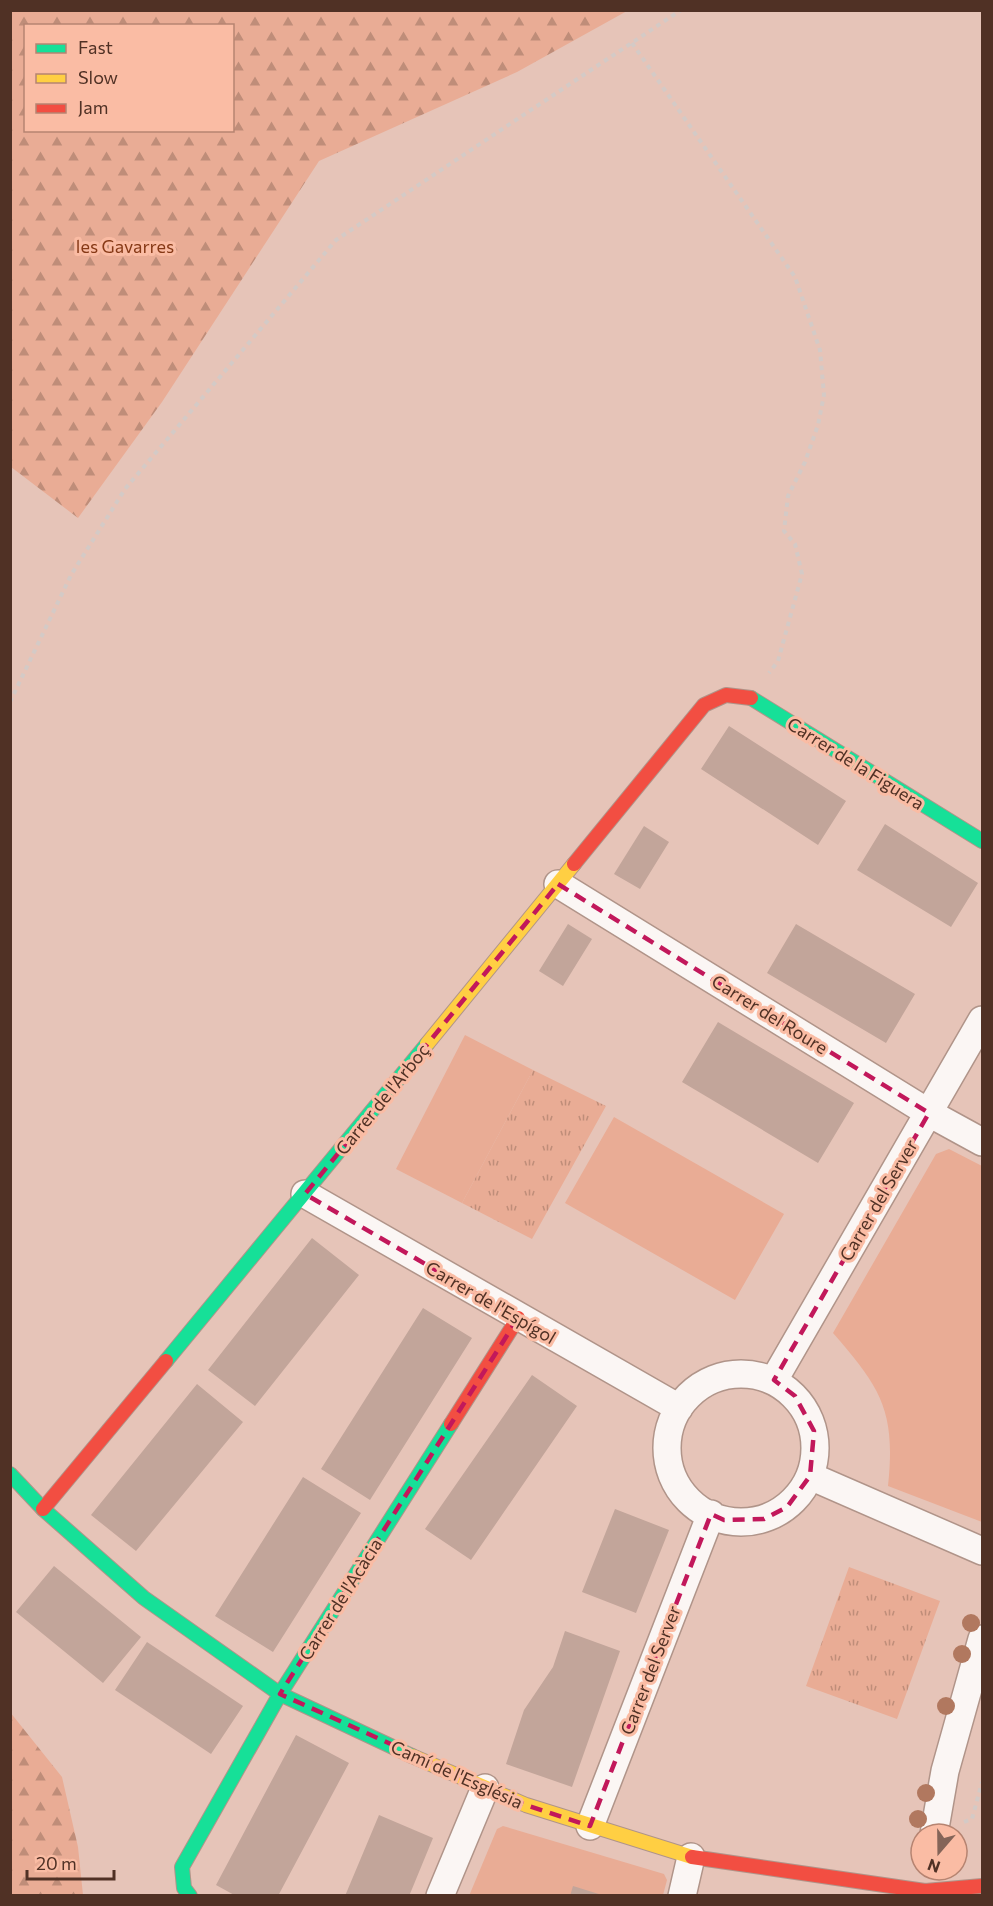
<svg xmlns="http://www.w3.org/2000/svg" width="993" height="1906" font-family="Commissioner,sans-serif">
  <defs>
    <pattern id="forest-firs" width="22" height="20" patternUnits="userSpaceOnUse" patternTransform="scale(1.5)"><rect width="22" height="20" fill="#e9ac95"/><path d="M5 1l3.5 6h-7zM16 11l3.5 6h-7z" fill="#bf8d79"/></pattern>
    <pattern id="park-tufts" width="24" height="20" patternUnits="userSpaceOnUse" patternTransform="scale(1.5)"><rect width="24" height="20" fill="#e9ac95"/><path d="M3 7l-1-3M5 7V3M7 7l1-3M15 17l-1-3M17 17v-4M19 17l1-3" fill="none" stroke="#bf8d79"/></pattern>
  </defs>
  <rect width="100%" height="100%" fill="#e6c4b8"/>
  <path fill="#e9ac95" d="M 465,1035 L 533,1070 L 462,1203 L 396,1169 Z
    M 614,1117 L 784,1214 L 735,1300 L 565,1203 Z
    M 949,1149 L 982,1166 L 982,1522 L 888,1486 C 896,1411 881,1388 833,1333 L 936,1154 Z
    M 503,1826 L 664,1874 L 667,1880 L 663,1895 L 469,1896 L 497,1829 Z"/>
  <path fill="url(#forest-firs)" fill-rule="evenodd" d="M 10,11 L 11,10 L 627,11 L 517,72 L 319,161 L 162,402 L 78,518 L 11,467 ZM 26,26 L 232,26 L 232,130 L 26,130 Z
    M 10,1712 L 62,1777 L 78,1847 L 83,1895 L 11,1895 Z"/>
  <path fill="url(#park-tufts)" d="M 533,1070 L 606,1106 L 532,1239 L 462,1203 Z
    M 849,1567 L 940,1601 L 897,1719 L 806,1686 Z"/>
  <path fill="#c2a59a" d="M 729,726 L 846,801 L 818,845 L 701,769 Z
    M 885,824 L 978,883 L 951,927 L 857,870 Z
    M 644,826 L 669,842 L 640,889 L 614,874 Z
    M 568,924 L 592,939 L 563,986 L 539,971 Z
    M 796,924 L 915,994 L 886,1043 L 767,973 Z
    M 718,1022 L 854,1103 L 818,1163 L 682,1082 Z
    M 312,1238 L 359,1275 L 255,1406 L 208,1370 Z
    M 423,1308 L 472,1338 L 370,1500 L 321,1469 Z
    M 532,1375 L 577,1406 L 471,1560 L 425,1529 Z
    M 197,1384 L 243,1422 L 136,1551 L 91,1515 Z
    M 303,1477 L 361,1513 L 273,1652 L 215,1616 Z
    M 615,1509 L 669,1530 L 636,1613 L 582,1592 Z
    M 54,1566 L 141,1637 L 103,1683 L 16,1612 Z
    M 565,1631 L 620,1651 L 572,1787 L 506,1764 L 524,1710 L 553,1667 Z
    M 147,1642 L 243,1706 L 211,1754 L 115,1690 Z
    M 296,1735 L 349,1763 L 278,1896 L 236,1896 L 216,1885 Z
    M 379,1815 L 433,1838 L 412,1889 L 409,1896 L 345,1896 Z
    M 573,1886 L 602,1895 L 602,1896 L 570,1896 Z"/>
  <g fill="none" stroke-linecap="round" stroke-linejoin="round">
    <g stroke="#b09489" stroke-width="30">
      <path id="street" d="M 558,884 L 929,1113 L 982,1142
        M 305,1194 L 679,1408
        M667 1448a74 74 0 1 1 148 0a74 74 0 1 1-148 0Z
        M 774,1380 L 982,1020
        M 810,1476 L 982,1551
        M 590,1826 L 711,1514
        M 934,1834 L 945,1771 L 982,1639
        M 440,1896 L 485,1788
        M 682,1896 L 691,1857"/>
    </g>
    <g stroke="#b09489" stroke-width="16">
      <path id="fast" d="M 751,698 L 982,841
        M 166,1361 L 427,1044
        M 10,1474 L 43,1509 L 144,1598 L 280,1694 L 412,1756
        M 190,1896 L 184,1888 L 182,1867 L 280,1694 L 451,1424"/>
    </g>
    <g stroke="#b09489" stroke-width="16">
      <path id="slow" d="M 427,1044 L 574,864
        M 412,1756 L 526,1805 L 692,1857"/>
    </g>
    <g stroke="#b09489" stroke-width="16">
      <path id="jam" d="M 574,864 L 704,705 L 726,695 L 751,698
        M 451,1424 L 518,1318
        M 43,1509 L 166,1361
        M 692,1857 L 925,1891 L 982,1886"/>
    </g>
    <path stroke="#d4cac6" stroke-width="4" stroke-dasharray="4.5 4.5" stroke-linecap="butt" d="M 632,43 L 795,277 L 820,350 L 824,395 L 818,425 L 805,462 L 788,496 L 784,531 L 795,544 L 802,574 L 778,661 L 769,673
      M 10,702 L 71,575 L 125,489 L 336,240 L 681,10
      M 964,1822 L 972,1819 L 982,1782"/>
    <use href="#street" stroke="#fbf6f4" stroke-width="27"/>
    <use href="#fast" stroke="#16e098" stroke-width="14"/>
    <use href="#slow" stroke="#ffcf43" stroke-width="14"/>
    <use href="#jam" stroke="#f24e42" stroke-width="14"/>
  </g>
  <g fill="#b1785f">
    <circle cx="971" cy="1623" r="9"/>
    <circle cx="962" cy="1654" r="9"/>
    <circle cx="946" cy="1706" r="9"/>
    <circle cx="926" cy="1793" r="9"/>
    <circle cx="918" cy="1819" r="9"/>
  </g>
  <path fill="none" stroke="#c2185b" stroke-width="4.5" stroke-dasharray="12 8" stroke-linejoin="round" d="M 558,884 L 929,1113 L 774,1380 L 795,1396 L 814,1431 L 810,1476 L 787,1507 L 764,1519 L 724,1520 L 711,1514 L 590,1826 L 526,1805 L 280,1694 L 518,1318 L 305,1194 Z"/>
  <g text-anchor="middle" dominant-baseline="central" stroke-width="6" stroke-linejoin="round" paint-order="stroke">
    <g font-size="18" fill="#863916" stroke="#fabca4">
      <text x="125" y="246">les Gavarres</text>
    </g>
    <g font-size="18" fill="#503125" stroke="#fabca4">
      <text transform="translate(856 763) rotate(32)">Carrer de la Figuera</text>
      <text transform="translate(770 1014) rotate(32)">Carrer del Roure</text>
      <text transform="translate(382 1099) rotate(-51)">Carrer de l'Arboç</text>
      <text transform="translate(878 1200) rotate(-60)">Carrer del Server</text>
      <text transform="translate(491 1302) rotate(30)">Carrer de l'Espígol</text>
      <text transform="translate(340 1599) rotate(-58)">Carrer de l'Acàcia</text>
      <text transform="translate(650 1670) rotate(-69)">Carrer del Server</text>
      <text transform="translate(457 1774) rotate(24)">Camí de l'Església</text>
    </g>
  </g>
  <rect width="993" height="1906" fill="none" stroke="#503125" stroke-width="24"/>
  <rect x="24" y="24" width="210" height="108" fill="#fabca4" stroke="#b68471" stroke-width="1.5"/>
  <rect x="36" y="44" width="30" height="9" fill="#16e098" stroke="#b68471" stroke-width="1.5"/>
  <text x="78" y="54" font-size="18" fill="#503125">Fast</text>
  <rect x="36" y="74" width="30" height="9" fill="#ffcf43" stroke="#b68471" stroke-width="1.5"/>
  <text x="78" y="84" font-size="18" fill="#503125">Slow</text>
  <rect x="36" y="104" width="30" height="9" fill="#f24e42" stroke="#b68471" stroke-width="1.5"/>
  <text x="78" y="114" font-size="18" fill="#503125">Jam</text>
  <g transform="translate(939 1852) rotate(200)"><circle r="28" fill="#fabca4" stroke="#b68471" stroke-width="1.5"/>
  <path d="M0-4.5L10 22L0 15L-10 22Z" fill="#846458"/>
  <text y="-9" font-size="16" font-weight="bold" text-anchor="middle" fill="#503125">N</text>
  </g>
  <path d="M27 1870v9h87v-9" fill="none" stroke="#503125" stroke-width="3"/>
  <text x="36" y="1870" font-size="18" fill="#503125" stroke="#fabca4" stroke-width="4.5" paint-order="stroke">20 m</text>
</svg>
